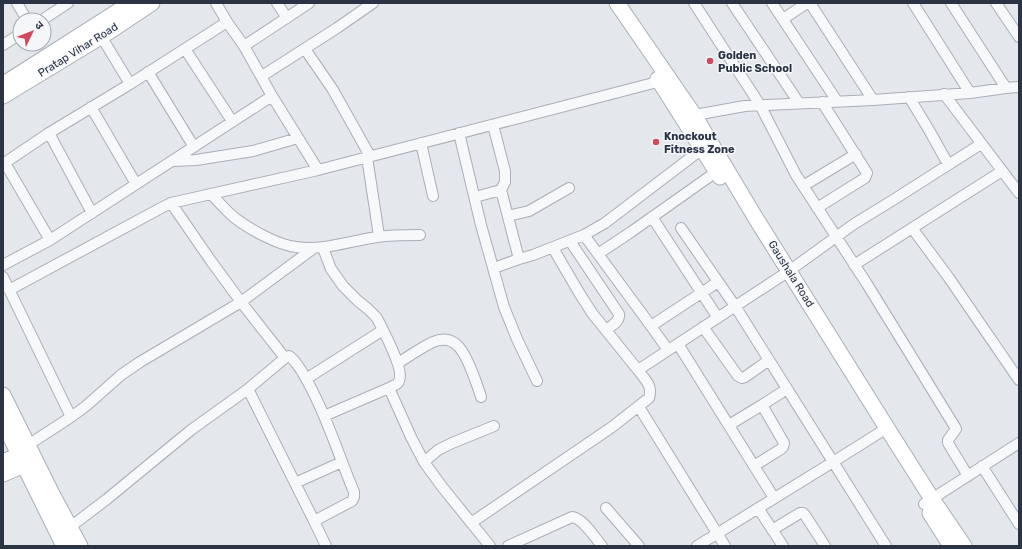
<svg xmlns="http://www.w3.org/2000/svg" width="1022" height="549" font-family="Rubik,'Noto Sans Devanagari',sans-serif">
  <rect width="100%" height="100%" fill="#e4e7ec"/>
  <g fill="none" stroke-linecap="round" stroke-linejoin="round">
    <g stroke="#a9aeb7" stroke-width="12">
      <path id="street" d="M 17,3 L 27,20
        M 277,3 L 287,18
        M 694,3 L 760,105 L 796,175 L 867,284 L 955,427 L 956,429 L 948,440 L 948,443 L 968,476
        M 732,3 L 799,103
        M 772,3 L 837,101
        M 810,3 L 873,100
        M 913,3 L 970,93
        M 951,3 L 1006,88
        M 996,3 L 1019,37
        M 783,19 L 807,3
        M 42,20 L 68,3
        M 101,36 L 130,84
        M 3,45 L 20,34
        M 244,46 L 309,3
        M 185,49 L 232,121
        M 305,49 L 333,90 L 370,156
        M 148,72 L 194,147
        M 262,76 L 337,28 L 373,3
        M 944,94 L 1019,193
        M 909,97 L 929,130 L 948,164
        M 91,107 L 136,184
        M 689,116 L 745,106 L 873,100 L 970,93 L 1006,88 L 1019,87
        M 493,125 L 505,171 L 505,182 L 501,190 L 519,259 L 533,255 L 584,235 L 605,223 L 702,149
        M 49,133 L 92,213
        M 459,133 L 481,225 L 504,307 L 517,339 L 537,381
        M 421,143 L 433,196
        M 367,157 L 379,236
        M 173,161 L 196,160 L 253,151 L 298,138
        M 5,163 L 50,240
        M 3,164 L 49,133 L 130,84 L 227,22
        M 318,170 L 665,80
        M 803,186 L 856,154
        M 211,194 C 219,202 226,211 235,218 C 249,229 278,245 296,247 C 323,251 350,241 377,237 C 391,235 406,235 420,235
        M 475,197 L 501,190
        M 171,203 L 211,261 L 241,302 L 285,358 L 289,356 C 295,360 297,365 301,370 C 324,408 337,451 354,492 L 354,497 L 352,501 L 314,521 L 326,546
        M 817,208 L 865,178 L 867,173 L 822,102
        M 508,216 L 529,211 L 569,188
        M 652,217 L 718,318
        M 681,228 L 735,306 L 886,546
        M 912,228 L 949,278 L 1019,380
        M 584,235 L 651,326 L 668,350
        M 570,241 L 619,314 C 620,322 611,326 606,330
        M 323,248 L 331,269 L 343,286 L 358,301 L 368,309 L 377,318 L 383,330
        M 553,248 L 578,291 L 592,313 L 638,370
        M 598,254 L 631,232 L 716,172
        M 3,265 L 50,240 L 272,96
        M 854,265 L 1002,171
        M 494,268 L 519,259
        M 3,277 L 71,417
        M 9,290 L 161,208 L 171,203 L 318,170 L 272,96 L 244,46 L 227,22 L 216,3
        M 651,326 L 718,282
        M 703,327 L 738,376 L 742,378 L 745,377 L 769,360
        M 678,344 L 774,498
        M 398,363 C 408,357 422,347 433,342 C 457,332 466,356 473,374 C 476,382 479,390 481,397
        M 306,379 L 383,330 C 388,340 404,371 399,381 C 398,385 392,386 389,388 L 324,416
        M 389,388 L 411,437 L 424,462 L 443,488 L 490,546
        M 248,389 L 285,358
        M 639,407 L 725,546
        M 729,425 L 762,405 L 787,389
        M 28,445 L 71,417 L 86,406 L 121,375 L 140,362 L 241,302 L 314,248
        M 424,462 L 438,450 L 452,443 L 494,426
        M 754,466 L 781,449 L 783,447 L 784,443 L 762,405
        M 982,466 L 1019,524
        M 295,483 L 342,462
        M 924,504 L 1019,443
        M 606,508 L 639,546
        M 758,508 L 783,546
        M 471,523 L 612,427 L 649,398 C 653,385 645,380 638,370 L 789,271 L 854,224 L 893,200 L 981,144
        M 772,530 L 800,513 L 803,513 L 805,515 L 825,546
        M 65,531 L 107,499 L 191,430 L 248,389 L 314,521
        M 508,546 L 572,517 C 583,518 595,538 602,546
        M 697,546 L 833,462 L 887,428"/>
    </g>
    <g stroke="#a9aeb7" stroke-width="17">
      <path id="secondary" d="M 617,3 L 694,115 L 755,217 L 887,428 L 932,499 L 964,546
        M 658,79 L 720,177
        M 7,82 L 131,3
        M 3,96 L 110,31 L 152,3
        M 3,395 L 52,494 L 80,546
        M 3,421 L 24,465 L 64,546
        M 3,462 L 28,451
        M 3,474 L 33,461
        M 930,513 L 951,546"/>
    </g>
    <use href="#street" stroke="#f7f8fa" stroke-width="10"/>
    <use href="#secondary" stroke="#fff" stroke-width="15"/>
  </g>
  <g fill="#d1495b" stroke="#f4f6f9" stroke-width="1.5">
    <circle cx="710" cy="61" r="4"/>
    <circle cx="656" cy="142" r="4"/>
  </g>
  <g text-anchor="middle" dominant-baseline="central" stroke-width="3" stroke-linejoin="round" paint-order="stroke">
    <g font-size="11" fill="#2b3445" stroke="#f4f6f9">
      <text transform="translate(78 50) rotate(-32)">Pratap Vihar Road</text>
      <text transform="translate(791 274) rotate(58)">Gaushala Road</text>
    </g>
    <g font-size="11" font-weight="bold" fill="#2b3445" stroke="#f4f6f9" text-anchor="start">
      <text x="718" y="55">Golden<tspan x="718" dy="13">Public School</tspan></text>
      <text x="664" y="136">Knockout<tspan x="664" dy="13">Fitness Zone</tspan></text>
    </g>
  </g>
  <rect width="1022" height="549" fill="none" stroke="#2b3445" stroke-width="8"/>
  <g transform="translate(32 32) rotate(47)"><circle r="19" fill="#f4f6f9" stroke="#a4a8b1"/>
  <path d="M0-3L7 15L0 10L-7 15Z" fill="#d1495b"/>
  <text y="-6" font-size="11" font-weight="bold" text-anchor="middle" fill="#2b3445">उ</text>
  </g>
</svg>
